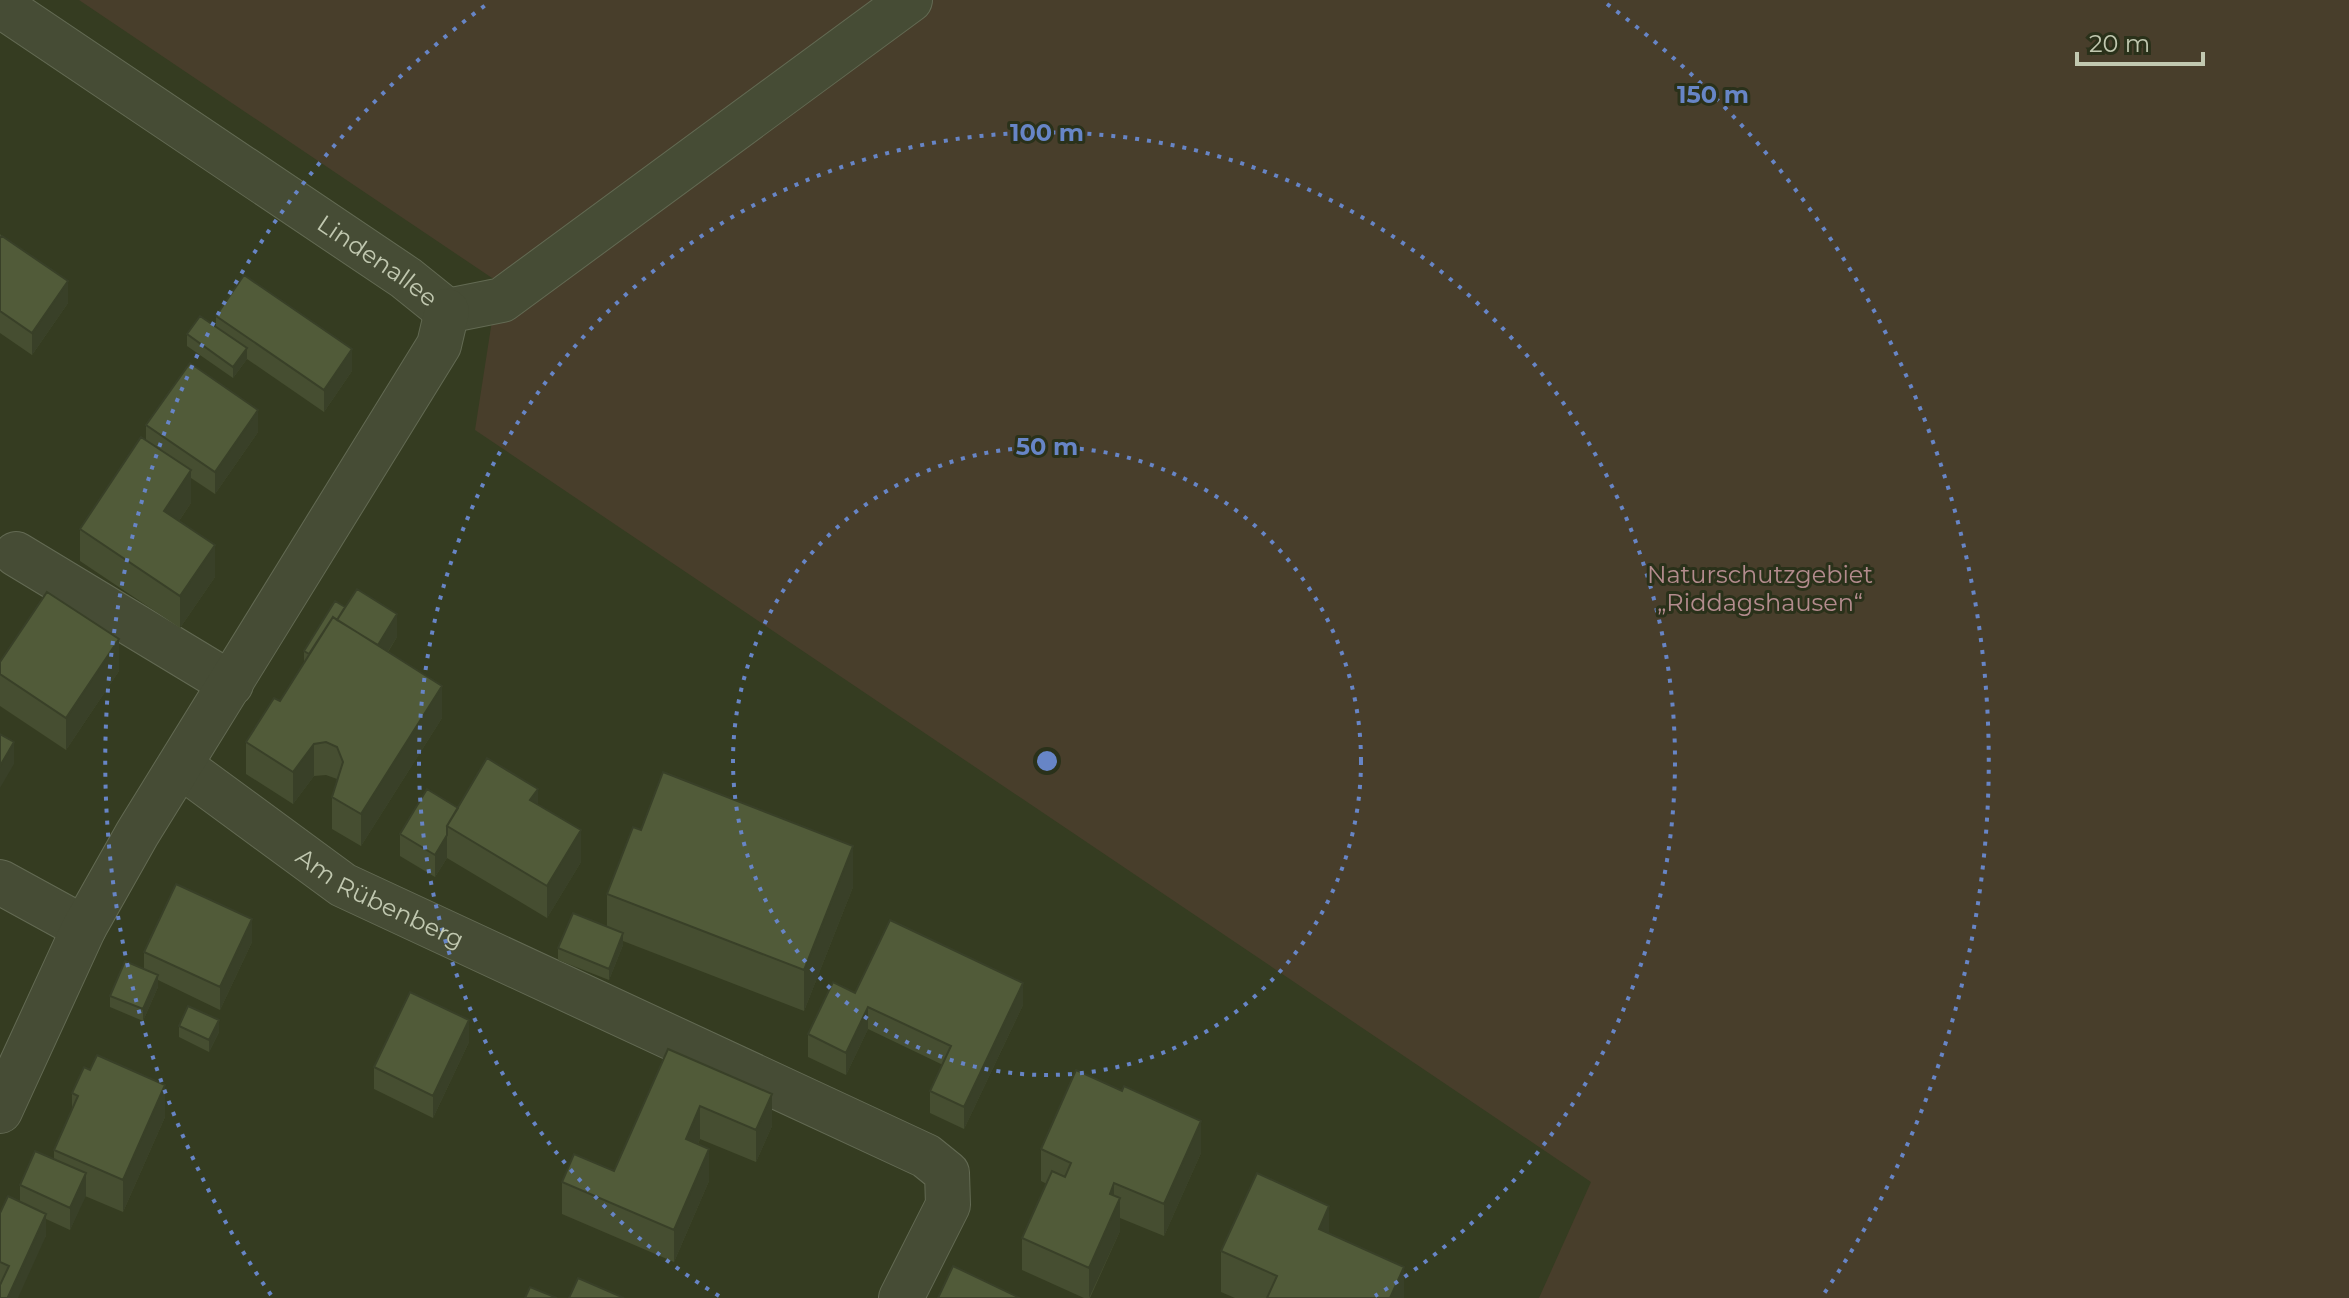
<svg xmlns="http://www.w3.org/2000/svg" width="2349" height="1298" font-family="Montserrat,sans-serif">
  <rect width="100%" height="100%" fill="#353c21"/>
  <path fill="#483e2b" d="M 79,0 L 2349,0 L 2349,1298 L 1539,1298 L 1591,1182 L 475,430 L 498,282 Z"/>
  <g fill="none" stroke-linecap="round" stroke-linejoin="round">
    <g stroke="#636a53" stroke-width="46">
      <g id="minor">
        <path id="s1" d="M 0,5 L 406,278 L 447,311"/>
        <path d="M 447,311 L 502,300 L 910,0"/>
        <path d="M 16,554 L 231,684"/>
        <path id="s2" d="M 181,766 L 343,885 L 926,1156 L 947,1173 L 948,1205 L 901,1298"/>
        <path d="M 0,882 L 84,928"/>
        <path d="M 0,1111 L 84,928 L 137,834 L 439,345 L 447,311"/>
      </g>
    </g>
    <use href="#minor" stroke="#464c35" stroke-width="44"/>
  </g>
  <path fill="#464e31" d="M 0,234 L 68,303 L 32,355 L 0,333 Z
    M 216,316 L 352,371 L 324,412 L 247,359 L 233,378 L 187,346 L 187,334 L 216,327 Z
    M 146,425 L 258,432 L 215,494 L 191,478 L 191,503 L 179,521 L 215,577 L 180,628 L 80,561 L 80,529 L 146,441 Z
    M 397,637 L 388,652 L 442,718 L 361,846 L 332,829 L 332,797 L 337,779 L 326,775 L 314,776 L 293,804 L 246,774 L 246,742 L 280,701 L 304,662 L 304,651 Z
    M 0,662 L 119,671 L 66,750 L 0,706 Z
    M 538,805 L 581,862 L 547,918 L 447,858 L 435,877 L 400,856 L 400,834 L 458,808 Z
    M 641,830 L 853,887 L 804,1011 L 623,941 L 623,945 L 609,980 L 558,960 L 558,948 L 607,927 L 607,894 Z
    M 252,942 L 220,1010 L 158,980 L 158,987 L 143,1021 L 110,1007 L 110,996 L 144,969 L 144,952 Z
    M 855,993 L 1023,1005 L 964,1129 L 930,1113 L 930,1091 L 943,1065 L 868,1029 L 846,1075 L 808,1057 L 808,1034 Z
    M 179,1026 L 219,1032 L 209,1052 L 179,1037 Z
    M 469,1042 L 433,1118 L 374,1089 L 374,1067 Z
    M 668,1049 L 772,1126 L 756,1162 L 700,1139 L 698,1144 L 709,1181 L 674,1262 L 562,1214 L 562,1182 L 614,1171 Z
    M 72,1093 L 165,1117 L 123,1212 L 85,1196 L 70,1230 L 46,1219 L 46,1236 L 0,1298 L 0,1213 L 20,1202 L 20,1185 L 54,1159 L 54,1150 L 72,1109 Z
    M 1041,1149 L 1201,1153 L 1164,1236 L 1120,1218 L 1120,1231 L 1090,1298 L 1084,1298 L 1022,1270 L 1022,1238 L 1047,1184 L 1041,1181 Z
    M 1329,1233 L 1404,1298 L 1235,1298 L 1221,1292 L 1221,1251 Z"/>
  <path fill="#394028" d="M 68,281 L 68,303 L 32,355 L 32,333 Z
    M 247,348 L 247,359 L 233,378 L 233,367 Z
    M 352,349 L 352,371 L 324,412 L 324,390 Z
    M 258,410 L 258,432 L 215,494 L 215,472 Z
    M 191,470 L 191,503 L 164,543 L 164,511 Z
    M 215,545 L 215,577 L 180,628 L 180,596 Z
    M 397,614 L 397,637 L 373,675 L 373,652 Z
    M 119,639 L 119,671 L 66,750 L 66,718 Z
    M 442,686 L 442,718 L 361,846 L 361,814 Z
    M 14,742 L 14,764 L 0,788 L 0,766 Z
    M 314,744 L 314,776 L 293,804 L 293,772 Z
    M 538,789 L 538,821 L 530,800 Z
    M 581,830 L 581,862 L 547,918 L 547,886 Z
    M 447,835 L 447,858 L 435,877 L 435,855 Z
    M 853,846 L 853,887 L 804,1011 L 804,970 Z
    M 252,919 L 252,942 L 220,1010 L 220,987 Z
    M 623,933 L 623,945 L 609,980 L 609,969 Z
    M 158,975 L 158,987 L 143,1021 L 143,1009 Z
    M 1023,983 L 1023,1005 L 964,1129 L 964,1107 Z
    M 868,1007 L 868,1029 L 846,1075 L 846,1053 Z
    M 219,1020 L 219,1032 L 209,1052 L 209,1040 Z
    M 469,1020 L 469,1042 L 433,1118 L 433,1096 Z
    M 165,1085 L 165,1117 L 123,1212 L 123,1180 Z
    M 772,1094 L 772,1126 L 756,1162 L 756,1130 Z
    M 700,1106 L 700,1139 L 686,1171 L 686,1139 Z
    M 1201,1121 L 1201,1153 L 1164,1236 L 1164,1204 Z
    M 709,1149 L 709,1181 L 674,1262 L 674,1230 Z
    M 86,1173 L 86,1196 L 70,1230 L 70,1208 Z
    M 1114,1183 L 1114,1211 L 1120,1198 L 1120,1231 L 1089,1298 L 1089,1268 L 1110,1194 Z
    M 1329,1206 L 1329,1247 L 1319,1229 Z
    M 46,1214 L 46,1236 L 18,1298 L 8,1298 Z
    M 1404,1267 L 1404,1298 L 1390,1298 Z"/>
  <path fill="#515b39" stroke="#394028" stroke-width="2" d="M 2,236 L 68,281 L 32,333 L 0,311 L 0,238 Z
    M 244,275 L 352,349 L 324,390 L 216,316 Z
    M 200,316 L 247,348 L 233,367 L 187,334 Z
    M 190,363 L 258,410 L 215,472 L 146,425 Z
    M 141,437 L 191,470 L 164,511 L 215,545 L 180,596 L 80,529 Z
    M 357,589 L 397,614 L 378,645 L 337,620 Z
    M 47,592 L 119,639 L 66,718 L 0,674 L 0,662 Z
    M 335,601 L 345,607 L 337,620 L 333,617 L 309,654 L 304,651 Z
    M 333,617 L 442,686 L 361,814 L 332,797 L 343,762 L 337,747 L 326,742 L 314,744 L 293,772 L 246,742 L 274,698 L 280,701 Z
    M 0,734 L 14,742 L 0,766 Z
    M 487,758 L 538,789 L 530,800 L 581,830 L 547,886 L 447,826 Z
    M 663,772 L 853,846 L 804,970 L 607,894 L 633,827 L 641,830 Z
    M 427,789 L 458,808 L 447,826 L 447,835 L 435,855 L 400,834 Z
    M 176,884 L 252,919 L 220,987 L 144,952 Z
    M 573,913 L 623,933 L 609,969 L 558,948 Z
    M 890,920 L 1023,983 L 964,1107 L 930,1091 L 951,1046 L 868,1007 L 846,1053 L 808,1034 L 833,982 L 855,993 Z
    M 125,961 L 158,975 L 143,1009 L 110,996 Z
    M 410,992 L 469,1020 L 433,1096 L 374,1067 Z
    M 188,1006 L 219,1020 L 209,1040 L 179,1026 Z
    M 668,1049 L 772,1094 L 756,1130 L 700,1106 L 686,1139 L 709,1149 L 674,1230 L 562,1182 L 574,1154 L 614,1171 Z
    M 97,1055 L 165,1085 L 123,1180 L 54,1150 L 78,1096 L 72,1093 L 84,1067 L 90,1070 Z
    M 1076,1070 L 1122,1091 L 1124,1086 L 1201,1121 L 1164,1204 L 1114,1183 L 1110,1194 L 1120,1198 L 1089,1268 L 1022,1238 L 1052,1171 L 1065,1177 L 1071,1163 L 1041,1149 Z
    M 35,1151 L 86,1173 L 70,1208 L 20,1185 Z
    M 1257,1173 L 1329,1206 L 1319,1229 L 1404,1267 L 1390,1298 L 1267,1298 L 1277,1276 L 1221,1251 Z
    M 8,1196 L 46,1214 L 8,1297 L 11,1298 L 0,1298 L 0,1285 L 9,1266 L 0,1262 L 0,1213 Z
    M 953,1266 L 1020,1298 L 938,1298 Z
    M 578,1278 L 624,1298 L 569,1298 Z
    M 530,1287 L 557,1298 L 525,1298 Z"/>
  <g fill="none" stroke="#6785c6" stroke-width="4" stroke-dasharray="4 8">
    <circle cx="1047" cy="761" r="314"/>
    <path d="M719 1296A628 628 0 1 1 1375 1296"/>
    <path d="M271 1295A942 942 0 0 1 487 4M1607 4A942 942 0 0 1 1823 1295"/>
  </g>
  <g text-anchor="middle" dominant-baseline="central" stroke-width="6" stroke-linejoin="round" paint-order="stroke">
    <g font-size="24" fill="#c1c8b0" stroke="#2a311a">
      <text stroke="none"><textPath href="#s1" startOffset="456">Lindenallee</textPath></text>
      <text stroke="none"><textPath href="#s2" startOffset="240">Am Rübenberg</textPath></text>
    </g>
    <g font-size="24" fill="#b48c8e" stroke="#2a311a">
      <text x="1760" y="574">Naturschutzgebiet<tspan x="1760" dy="28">„Riddagshausen“</tspan></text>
    </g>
  </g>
  <circle cx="1047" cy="761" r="12" fill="#6785c6" stroke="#2a311a" stroke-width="4"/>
  <g font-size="24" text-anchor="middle" font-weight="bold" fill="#6785c6" stroke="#2a311a" stroke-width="6" stroke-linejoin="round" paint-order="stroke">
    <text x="1713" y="103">150 m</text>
    <text x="1047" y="141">100 m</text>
    <text x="1047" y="455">50 m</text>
  </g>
  <path d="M2077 52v12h126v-12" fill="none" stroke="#c1c8b0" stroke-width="4"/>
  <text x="2089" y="52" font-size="24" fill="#c1c8b0" stroke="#2a311a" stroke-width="6" paint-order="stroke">20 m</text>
</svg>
